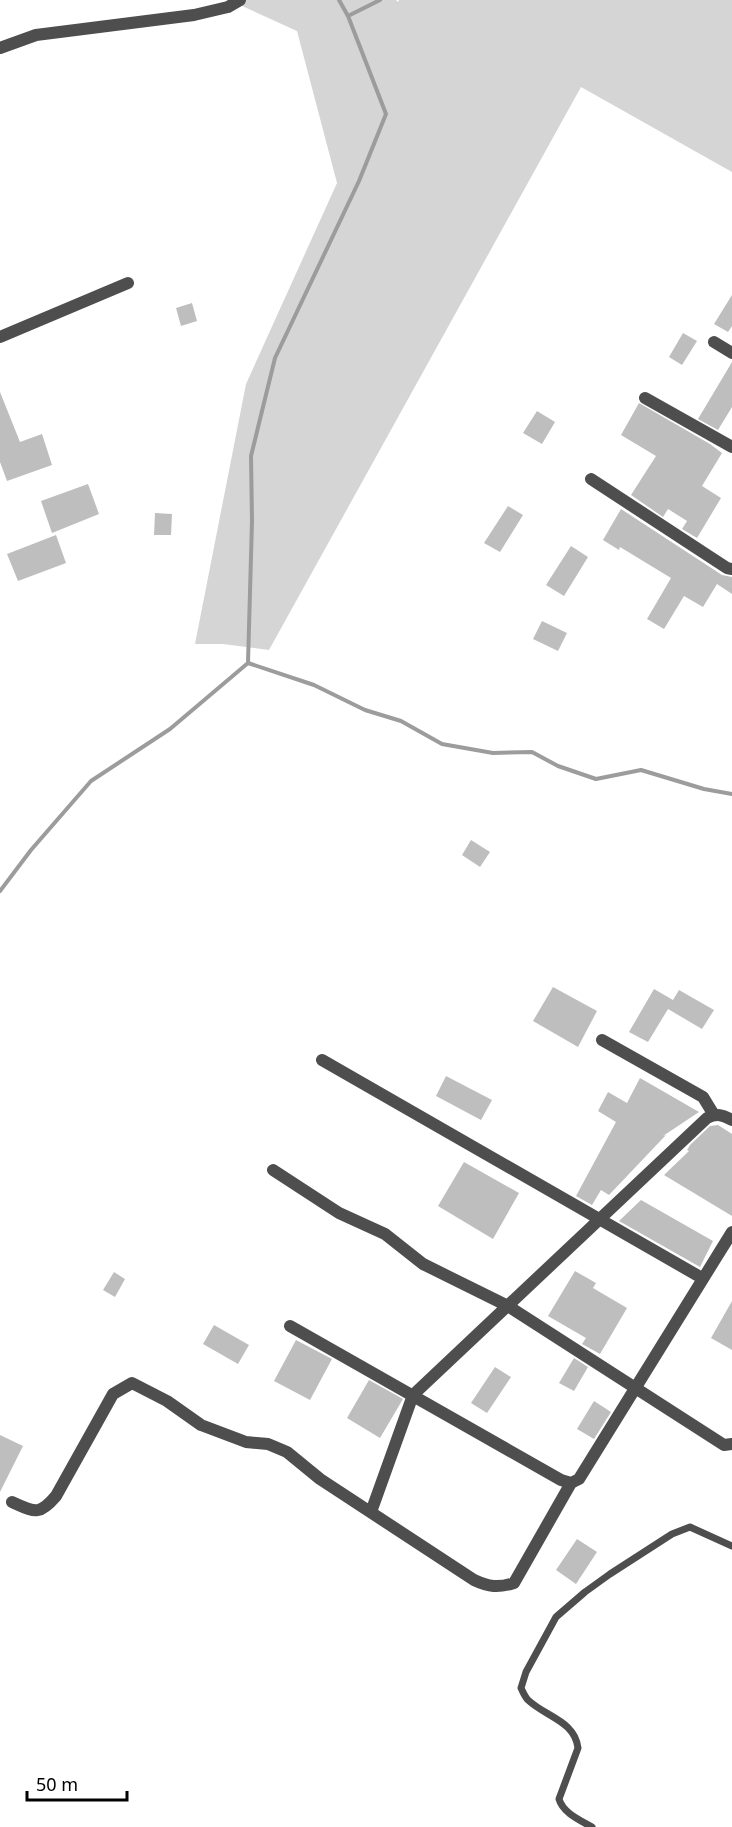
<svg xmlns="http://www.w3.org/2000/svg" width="732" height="1827" font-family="'Noto Sans',sans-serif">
  <rect width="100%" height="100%" fill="#fff"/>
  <path fill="#d5d5d5" d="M 229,0 L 396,0 L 398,2 L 399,0 L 732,0 L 732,172 L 581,87 L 269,650 L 223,644 L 195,644 L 246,384 L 337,183 L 297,31 Z"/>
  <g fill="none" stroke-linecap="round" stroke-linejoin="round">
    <path stroke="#9c9c9c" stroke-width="4" d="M 348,16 L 380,0
      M 248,663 L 314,685 L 365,710 L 401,721 L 442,744 L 493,753 L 532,752 L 558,766 L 596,779 L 641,770 L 704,789 L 732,794
      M 0,891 L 31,850 L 91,781 L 170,729 L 248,663 L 252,521 L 251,456 L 275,358 L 359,181 L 386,114 L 348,16 L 339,0"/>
  </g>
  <path fill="#bebebe" d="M 732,295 L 732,326 L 728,332 L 714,324 Z
    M 192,303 L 197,321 L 181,326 L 176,308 Z
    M 683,333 L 697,341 L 682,365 L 669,357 Z
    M 732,362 L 732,407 L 718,430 L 698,419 Z
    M 0,392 L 20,442 L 42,434 L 52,465 L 7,481 L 0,462 Z
    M 639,403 L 710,444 L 722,453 L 702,486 L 721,498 L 697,538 L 682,529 L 687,521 L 668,509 L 663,517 L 631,495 L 656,456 L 621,435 Z
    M 537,411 L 555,422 L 542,444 L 523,433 Z
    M 88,484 L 99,514 L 52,533 L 41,501 Z
    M 508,506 L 523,515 L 500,552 L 484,543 Z
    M 621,509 L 722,575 L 732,577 L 732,594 L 717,584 L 703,607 L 684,596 L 664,629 L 647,619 L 671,578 L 620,547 L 619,550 L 603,540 Z
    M 155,513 L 172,514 L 171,535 L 154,535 Z
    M 56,535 L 66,563 L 18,581 L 7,554 Z
    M 571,546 L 588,557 L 564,596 L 546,585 Z
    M 542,621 L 567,633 L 558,651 L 533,639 Z
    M 471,840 L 490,852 L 480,867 L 462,855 Z
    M 553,987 L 597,1011 L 578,1047 L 533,1021 Z
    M 654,989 L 673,1000 L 679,990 L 714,1010 L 702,1029 L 668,1009 L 648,1042 L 629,1032 Z
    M 446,1076 L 492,1100 L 481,1120 L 436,1096 Z
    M 640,1078 L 699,1112 L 663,1136 L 666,1135 L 609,1195 L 601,1190 L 592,1205 L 576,1196 L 616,1122 L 598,1111 L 608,1092 L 627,1103 Z
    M 718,1125 L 732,1134 L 732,1216 L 664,1175 L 689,1151 L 687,1150 L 690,1145 L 710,1126 Z
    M 464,1162 L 519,1193 L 493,1239 L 438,1206 Z
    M 641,1200 L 713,1241 L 700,1267 L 619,1221 Z
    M 575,1271 L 596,1283 L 593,1288 L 627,1308 L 600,1354 L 582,1344 L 586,1338 L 548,1316 Z
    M 114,1272 L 125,1279 L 115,1297 L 103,1290 Z
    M 732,1301 L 732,1350 L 711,1338 Z
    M 214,1325 L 249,1345 L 238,1364 L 203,1344 Z
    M 296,1340 L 332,1359 L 310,1400 L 274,1381 Z
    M 574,1358 L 588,1367 L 574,1391 L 559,1383 Z
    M 495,1367 L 511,1377 L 487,1413 L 471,1403 Z
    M 369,1380 L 403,1399 L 380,1438 L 347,1418 Z
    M 594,1401 L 611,1412 L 594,1439 L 577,1429 Z
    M 0,1435 L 23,1446 L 0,1492 Z
    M 577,1539 L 597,1552 L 576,1584 L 556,1570 Z"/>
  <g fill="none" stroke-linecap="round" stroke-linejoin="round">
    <path stroke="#4e4e4e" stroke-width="7" d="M 592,1827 C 580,1820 563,1813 559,1799 L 578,1748 C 575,1721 546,1717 528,1700 C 525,1697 523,1692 521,1688 L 526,1672 L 556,1617 L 585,1592 L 610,1574 L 672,1534 L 690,1527 L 732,1546"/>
    <path stroke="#4e4e4e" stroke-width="12" d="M 0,48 L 36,35 L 194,15 L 228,7 L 240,0
      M 0,337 L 128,283
      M 714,342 L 732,353
      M 645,398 L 732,447
      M 591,479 L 727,568 L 732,569
      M 602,1040 L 703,1097 L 714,1115
      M 322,1060 L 702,1278
      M 273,1170 L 339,1213 L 385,1234 L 423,1264 L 508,1306 L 724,1445 L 732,1444
      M 290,1326 L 561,1480 L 571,1483 L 579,1479 L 732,1232
      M 12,1502 C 35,1512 39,1516 56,1496 L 113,1394 L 132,1383 L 167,1401 L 201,1425 L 246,1442 L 268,1444 L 287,1452 L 320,1479 L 474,1580 C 489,1587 498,1588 514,1583 L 571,1483
      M 371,1512 L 413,1395 L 707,1118 C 717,1113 723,1115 732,1120"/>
  </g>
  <path d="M27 1791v9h100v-9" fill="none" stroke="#000000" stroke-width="3"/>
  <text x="36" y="1791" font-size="18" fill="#000000" stroke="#ffffff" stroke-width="4.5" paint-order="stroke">50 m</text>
</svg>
